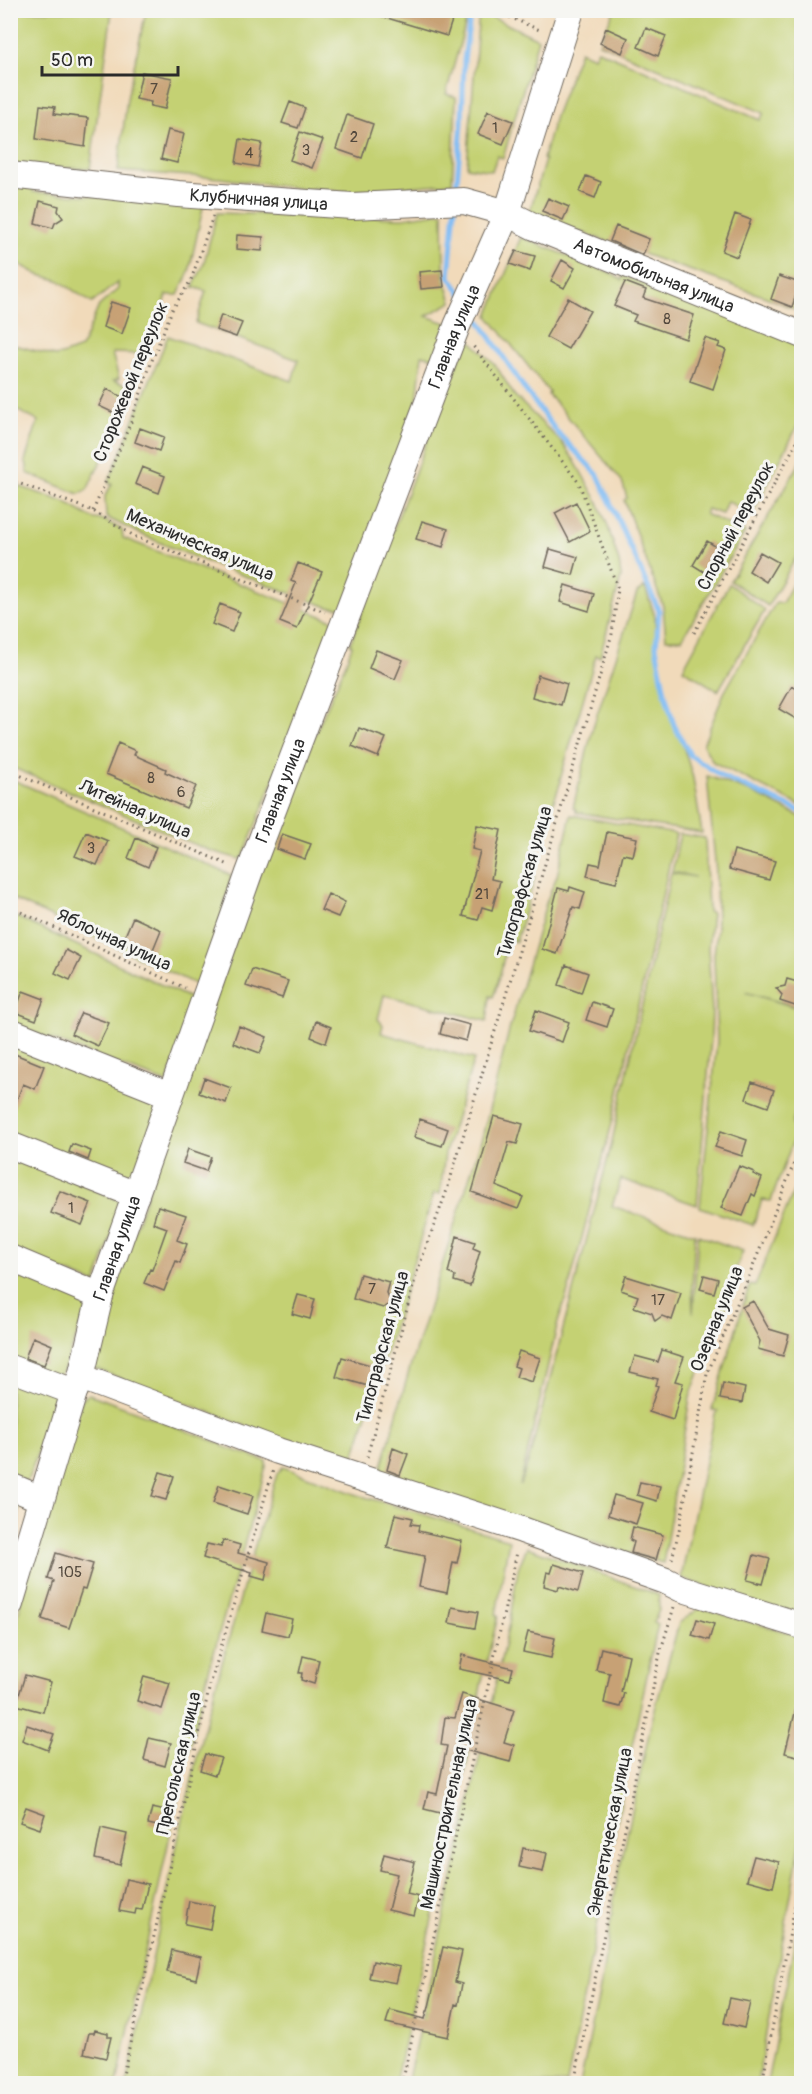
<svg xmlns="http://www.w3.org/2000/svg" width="812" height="2094" font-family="Pangolin,sans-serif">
  <rect width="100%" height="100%" fill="#f6f6f2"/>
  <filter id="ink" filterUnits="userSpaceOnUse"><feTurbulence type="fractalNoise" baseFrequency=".0167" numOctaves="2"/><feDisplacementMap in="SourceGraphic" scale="12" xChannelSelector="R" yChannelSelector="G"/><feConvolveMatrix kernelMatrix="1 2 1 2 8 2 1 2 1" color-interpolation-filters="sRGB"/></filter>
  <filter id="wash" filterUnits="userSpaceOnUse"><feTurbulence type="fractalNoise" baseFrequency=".008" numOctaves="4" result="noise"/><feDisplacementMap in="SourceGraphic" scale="24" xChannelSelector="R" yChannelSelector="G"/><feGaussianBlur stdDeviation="1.35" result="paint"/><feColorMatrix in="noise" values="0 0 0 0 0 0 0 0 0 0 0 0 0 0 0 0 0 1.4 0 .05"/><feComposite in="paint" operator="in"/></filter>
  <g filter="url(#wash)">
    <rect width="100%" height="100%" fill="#f1daba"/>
    <path fill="#c4d173" stroke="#787e4f" stroke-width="1.5" d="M 11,11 L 112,11 L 90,169 L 10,165 Z
      M 146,11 L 469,11 L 446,94 L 456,97 L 452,183 L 349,192 L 312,188 L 311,190 L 220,178 L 118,171 L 127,99 Z
      M 479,11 L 538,39 L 503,158 L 497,156 L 492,171 L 467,167 Z
      M 614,11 L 801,11 L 801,312 L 766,297 L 529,214 L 545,160 L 543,159 L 555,116 L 580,51 L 594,57 L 598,50 L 760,120 L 764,113 L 599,43 Z
      M 11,185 L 34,187 L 33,192 L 204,203 L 189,272 L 178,295 L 167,295 L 152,342 L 146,354 L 112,353 L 119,379 L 113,381 L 133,387 L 127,407 L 87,490 L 79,494 L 27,473 L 27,465 L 25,461 L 38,421 L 11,407 L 11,344 L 55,356 L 62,355 L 81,348 L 99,306 L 118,289 L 118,282 L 92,303 L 58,280 L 39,275 L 12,260 L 15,249 L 11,246 Z
      M 443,212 L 444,276 L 452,302 L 426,316 L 449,324 L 438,359 L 422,355 L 417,401 L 344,608 L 328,607 C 254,579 177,554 106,517 L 105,496 L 112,484 L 108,483 L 168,336 L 292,381 L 298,360 L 196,323 L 206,291 L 193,287 L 203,266 L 217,213 L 403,218 Z
      M 521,237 L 613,274 L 622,280 L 623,276 L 659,289 L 657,293 L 681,302 L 682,298 L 801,344 L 801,419 L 752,515 L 727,501 L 722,514 L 707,509 L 705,514 L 745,532 L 682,639 L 666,639 L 663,606 L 624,500 L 627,498 L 622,481 L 551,397 L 550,398 L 548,395 L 549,392 L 488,316 Z
      M 468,338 L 496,366 L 514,395 L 562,443 L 574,460 L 598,502 L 607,524 L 619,562 L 621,577 L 600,657 L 596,655 L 560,780 L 561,781 L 528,874 L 535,877 L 516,942 L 508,939 C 503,959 501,977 493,997 L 490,996 L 487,1021 L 384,995 L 378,1019 L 383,1025 L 381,1033 L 474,1059 L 445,1153 L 440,1194 L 434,1193 L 396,1321 L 353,1460 L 346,1464 L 91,1367 L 117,1281 L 264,858 C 285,821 297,779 313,739 C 326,708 341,678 352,646 L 350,644 L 426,443 Z
      M 801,461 L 801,549 L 768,606 L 730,581 Z
      M 10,483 L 64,502 L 94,519 L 104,520 L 122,530 L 123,538 L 337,622 L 243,857 L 239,859 L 208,850 L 11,767 Z
      M 801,569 L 801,806 L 713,762 L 703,745 L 724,693 L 776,602 L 782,603 Z
      M 729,584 L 765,610 L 718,691 L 683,669 Z
      M 645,587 L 655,617 L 656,646 L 671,719 L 681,739 L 693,778 L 702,833 L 576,812 L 576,809 L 573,808 L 593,727 L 637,593 Z
      M 707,776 L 749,791 L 801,817 L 801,1008 L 745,992 L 801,1009 L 801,1089 L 792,1125 L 798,1127 L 771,1201 L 762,1200 L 753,1225 L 700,1207 L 717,1041 L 714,956 L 717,928 L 716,872 Z
      M 11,779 L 231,875 L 216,944 L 199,986 L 11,898 Z
      M 571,815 L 676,834 L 613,1119 L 568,1291 L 558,1322 L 520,1485 L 528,1463 L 611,1146 L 671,873 L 695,877 L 672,872 L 680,834 L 705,838 L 708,911 L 712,913 L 708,948 L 712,1010 L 711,1038 L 697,1205 L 621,1179 L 612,1206 L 695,1234 L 692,1288 L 693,1314 L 698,1235 L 743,1251 L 725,1297 L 730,1299 L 721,1319 L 718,1321 L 690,1397 L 663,1563 L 514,1519 L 380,1473 L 409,1371 L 483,1134 L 510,1027 L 547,900 L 557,876 Z
      M 10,914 L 196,1001 L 167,1083 L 11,1024 Z
      M 10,1040 L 160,1104 L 132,1182 L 11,1138 Z
      M 10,1151 L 122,1202 L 96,1284 L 11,1250 Z
      M 801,1173 L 801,1619 L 681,1578 L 715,1414 L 718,1411 L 712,1410 L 744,1302 L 750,1285 L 755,1286 Z
      M 10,1263 L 90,1302 L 63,1371 L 55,1377 L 11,1362 Z
      M 10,1374 L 59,1393 L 27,1482 L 11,1475 Z
      M 89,1394 L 222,1444 L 222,1446 L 266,1461 L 266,1467 L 205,1684 L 181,1783 L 117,2083 L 11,2084 L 11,1649 L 18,1619 L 24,1579 L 82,1399 Z
      M 283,1467 L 355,1494 L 509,1540 L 496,1615 L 498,1616 L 481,1685 L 469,1755 L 395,2083 L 127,2084 L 168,1884 L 202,1735 L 261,1524 L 277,1474 Z
      M 11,1495 L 20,1502 L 15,1547 L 11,1565 Z
      M 527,1547 L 659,1595 L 659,1610 L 654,1622 L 658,1624 L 630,1755 L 567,2083 L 407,2084 L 510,1619 L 518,1569 Z
      M 700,1608 L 801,1636 L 801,1839 L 757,2083 L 580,2084 L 601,1984 L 616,1886 L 651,1724 L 679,1623 Z
      M 801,1910 L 801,2083 L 767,2083 Z"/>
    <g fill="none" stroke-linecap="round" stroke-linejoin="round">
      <path stroke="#82bdf4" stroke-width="5" d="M 456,193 L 462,123 L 464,60 L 471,10
        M 455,208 L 449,276 L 463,296
        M 473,311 L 526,391 L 557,432 L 598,475 L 659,611 L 656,647 L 665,693 L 674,725 L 690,755 L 723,777 L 802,812"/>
    </g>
    <g id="blocks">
      <path fill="#c7a174" d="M 375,10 L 442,10 L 454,14 L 447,36 L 374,14 Z
        M 606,28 L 628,38 L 622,53 L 600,43 Z
        M 646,28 L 666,36 L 658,56 L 638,47 Z
        M 142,72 L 172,78 L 165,109 L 150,106 L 151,102 L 136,99 Z
        M 290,102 L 305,108 L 298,128 L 282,123 Z
        M 40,105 L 55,107 L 54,114 L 88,118 L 85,147 L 36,139 Z
        M 488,111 L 513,121 L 503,144 L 478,134 Z
        M 347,115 L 373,124 L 362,158 L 336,149 Z
        M 168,130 L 184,134 L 177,163 L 161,159 Z
        M 300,132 L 323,140 L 312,168 L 290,160 Z
        M 240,139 L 262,143 L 258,167 L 236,163 Z
        M 586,176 L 601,182 L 595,198 L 580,192 Z
        M 548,198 L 569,207 L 563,220 L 542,211 Z
        M 40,201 L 59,206 L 58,211 L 63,218 L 55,223 L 53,228 L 35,223 Z
        M 735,214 L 751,220 L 737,257 L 722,251 Z
        M 616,226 L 649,239 L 643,255 L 610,241 Z
        M 237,235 L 263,237 L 262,251 L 236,249 Z
        M 516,251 L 535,256 L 530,271 L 510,264 Z
        M 562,260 L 575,268 L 564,288 L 551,281 Z
        M 442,270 L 444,287 L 421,289 L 419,272 Z
        M 779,276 L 800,283 L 792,307 L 771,299 Z
        M 625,282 L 646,290 L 643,298 L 694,315 L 686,339 L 633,321 L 636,315 L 614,306 Z
        M 568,298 L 590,311 L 568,349 L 546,337 Z
        M 111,302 L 131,308 L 122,334 L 103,327 Z
        M 221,315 L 242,323 L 236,337 L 216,330 Z
        M 705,338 L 720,343 L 718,347 L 726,350 L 713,389 L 690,381 Z
        M 107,389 L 124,398 L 116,414 L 99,406 Z
        M 140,428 L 164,437 L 159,451 L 135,442 Z
        M 142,467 L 165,476 L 159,493 L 135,484 Z
        M 576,502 L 590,531 L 570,542 L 555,513 Z
        M 422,521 L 448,529 L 443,547 L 416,539 Z
        M 707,541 L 723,551 L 709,575 L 693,565 Z
        M 550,549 L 578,557 L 573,575 L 545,567 Z
        M 760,552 L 778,562 L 766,582 L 749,571 Z
        M 298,563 L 322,572 L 297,629 L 280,622 L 296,583 L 291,581 Z
        M 565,585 L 594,594 L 589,611 L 560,602 Z
        M 220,604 L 240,612 L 232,632 L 212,624 Z
        M 376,650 L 403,660 L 395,679 L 369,668 Z
        M 538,675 L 567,684 L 561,705 L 532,697 Z
        M 792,686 L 801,691 L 801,722 L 779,709 Z
        M 359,728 L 386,738 L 378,757 L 352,746 Z
        M 118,743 L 136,751 L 134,755 L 166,769 L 165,772 L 196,786 L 186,808 L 106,774 Z
        M 477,825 L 501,830 L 491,879 L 500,881 L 492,910 L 482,907 L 478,920 L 463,916 L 480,851 L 472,849 Z
        M 86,832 L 108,841 L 97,865 L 75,856 Z
        M 607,832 L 637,838 L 633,856 L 623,854 L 616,883 L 587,876 L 590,863 L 600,865 Z
        M 282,834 L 311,844 L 305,859 L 277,849 Z
        M 136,838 L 156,847 L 148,867 L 128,858 Z
        M 734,850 L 775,861 L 769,880 L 729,869 Z
        M 570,887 L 585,892 L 580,909 L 573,907 L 557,954 L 542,949 L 558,888 L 569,891 Z
        M 328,894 L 345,902 L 338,917 L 321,910 Z
        M 133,917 L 161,930 L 152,952 L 138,945 L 136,950 L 122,943 Z
        M 66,950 L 81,958 L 70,980 L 55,973 Z
        M 566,965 L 588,973 L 581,993 L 559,985 Z
        M 252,969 L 288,981 L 282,998 L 246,986 Z
        M 787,979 L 801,983 L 801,1008 L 780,1001 L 782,995 L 776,988 L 785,986 Z
        M 23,991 L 44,999 L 36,1020 L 15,1012 Z
        M 592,1002 L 613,1009 L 607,1027 L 586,1020 Z
        M 536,1010 L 569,1022 L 562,1042 L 529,1031 Z
        M 81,1013 L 109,1023 L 98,1046 L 71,1034 Z
        M 444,1018 L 470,1025 L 466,1041 L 440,1034 Z
        M 316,1021 L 331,1027 L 326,1043 L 311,1037 Z
        M 239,1026 L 267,1037 L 260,1053 L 233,1043 Z
        M 10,1052 L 44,1066 L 35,1089 L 23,1084 L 11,1115 Z
        M 204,1078 L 231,1088 L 226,1103 L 199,1093 Z
        M 752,1082 L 774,1090 L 768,1107 L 746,1099 Z
        M 494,1116 L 523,1124 L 517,1144 L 509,1142 L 496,1186 L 523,1197 L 518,1209 L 472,1192 Z
        M 420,1119 L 448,1129 L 442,1146 L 414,1137 Z
        M 721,1131 L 747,1140 L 742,1156 L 715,1147 Z
        M 72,1144 L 91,1151 L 88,1160 L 69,1152 Z
        M 188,1149 L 211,1157 L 206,1171 L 183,1163 Z
        M 739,1166 L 754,1172 L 753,1174 L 762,1178 L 755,1196 L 752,1194 L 743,1216 L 721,1208 Z
        M 60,1191 L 91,1203 L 82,1225 L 51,1213 Z
        M 158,1206 L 186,1215 L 177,1240 L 187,1244 L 180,1263 L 176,1261 L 164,1291 L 144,1283 L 150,1269 L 152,1270 L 167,1228 L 153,1223 Z
        M 457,1236 L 475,1242 L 473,1248 L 480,1251 L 470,1286 L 454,1281 L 455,1276 L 448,1273 Z
        M 360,1274 L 389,1282 L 386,1293 L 392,1303 L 383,1308 L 353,1299 Z
        M 704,1275 L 718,1279 L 714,1293 L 700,1289 Z
        M 626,1276 L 681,1293 L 672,1320 L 662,1316 L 655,1321 L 652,1313 L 634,1307 L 638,1296 L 621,1290 Z
        M 298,1295 L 315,1299 L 310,1319 L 292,1314 Z
        M 753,1301 L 769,1329 L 789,1335 L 783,1356 L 758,1349 L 760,1341 L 742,1307 Z
        M 33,1337 L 52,1345 L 44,1365 L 25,1358 Z
        M 662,1350 L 684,1357 L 675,1381 L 683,1383 L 673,1420 L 649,1412 L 658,1386 L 656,1385 L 658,1379 L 630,1372 L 635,1356 L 658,1362 Z
        M 519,1351 L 540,1358 L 532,1382 L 516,1377 L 519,1368 L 514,1366 Z
        M 342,1357 L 374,1366 L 368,1386 L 336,1377 Z
        M 723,1383 L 745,1388 L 742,1403 L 720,1399 Z
        M 393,1448 L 408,1454 L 400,1475 L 387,1470 Z
        M 160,1472 L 174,1476 L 166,1500 L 152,1496 Z
        M 640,1482 L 660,1486 L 657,1501 L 637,1495 Z
        M 219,1485 L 253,1496 L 247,1514 L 213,1503 Z
        M 614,1495 L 643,1503 L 636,1524 L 608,1515 Z
        M 395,1514 L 413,1518 L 411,1524 L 419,1525 L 418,1531 L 462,1541 L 457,1563 L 453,1562 L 447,1593 L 419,1587 L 425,1556 L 387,1548 Z
        M 633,1527 L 663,1535 L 656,1560 L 631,1553 L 634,1542 L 630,1540 Z
        M 223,1540 L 240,1545 L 238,1553 L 269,1562 L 265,1580 L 251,1576 L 252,1573 L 203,1558 L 207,1544 L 221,1547 Z
        M 56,1553 L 93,1564 L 85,1590 L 82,1589 L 69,1628 L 42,1619 L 54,1581 L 48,1579 Z
        M 754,1555 L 770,1559 L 763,1584 L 747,1580 Z
        M 554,1564 L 583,1573 L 578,1592 L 559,1586 L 558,1590 L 544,1586 L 547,1572 L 551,1573 Z
        M 452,1607 L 478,1612 L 475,1628 L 449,1623 Z
        M 266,1613 L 292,1619 L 288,1636 L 262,1630 Z
        M 697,1619 L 714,1624 L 709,1640 L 692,1635 Z
        M 528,1632 L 555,1638 L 551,1658 L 523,1652 Z
        M 601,1648 L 629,1655 L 621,1692 L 624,1693 L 620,1707 L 604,1703 L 610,1673 L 596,1670 Z
        M 462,1655 L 513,1668 L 510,1680 L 459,1669 Z
        M 303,1656 L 319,1660 L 314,1684 L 301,1680 L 302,1673 L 299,1673 Z
        M 25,1675 L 51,1682 L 43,1712 L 16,1705 Z
        M 144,1676 L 170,1683 L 162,1709 L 137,1701 Z
        M 462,1694 L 514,1710 L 504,1742 L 514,1745 L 510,1762 L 465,1750 L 448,1815 L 424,1809 L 428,1792 L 437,1794 L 447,1746 L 441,1745 L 445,1717 L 455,1718 Z
        M 796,1709 L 801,1710 L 801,1757 L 785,1753 Z
        M 27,1725 L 54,1734 L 48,1750 L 22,1740 Z
        M 149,1738 L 171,1743 L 165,1766 L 144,1760 Z
        M 205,1754 L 221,1758 L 215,1775 L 200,1770 Z
        M 26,1807 L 45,1814 L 40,1829 L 20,1822 Z
        M 152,1808 L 166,1811 L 162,1827 L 148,1824 Z
        M 101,1828 L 127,1834 L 120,1865 L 95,1859 Z
        M 523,1848 L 547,1853 L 543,1872 L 519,1867 Z
        M 384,1854 L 415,1862 L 407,1894 L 419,1897 L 414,1916 L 388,1910 L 397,1874 L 380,1870 Z
        M 754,1856 L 779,1862 L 773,1887 L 747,1880 Z
        M 126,1879 L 148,1884 L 142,1910 L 136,1909 L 135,1914 L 119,1911 Z
        M 189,1901 L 214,1906 L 210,1929 L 185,1924 Z
        M 443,1947 L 462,1951 L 455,1982 L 462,1984 L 458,2005 L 455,2004 L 448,2037 L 386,2023 L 390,2010 L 425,2019 L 427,2011 L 428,2011 Z
        M 172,1950 L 201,1957 L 196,1979 L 167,1972 Z
        M 373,1961 L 400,1967 L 396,1983 L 369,1978 Z
        M 730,1998 L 750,2002 L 744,2028 L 724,2023 Z
        M 95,2030 L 108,2033 L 108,2037 L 111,2037 L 106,2058 L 84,2053 L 89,2033 L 94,2033 Z"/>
    </g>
  </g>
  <g filter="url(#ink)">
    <use href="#blocks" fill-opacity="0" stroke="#70685d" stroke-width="1.5"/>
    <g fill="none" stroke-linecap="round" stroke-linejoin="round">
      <g stroke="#70685d" stroke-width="28">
        <g id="minor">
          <path id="s1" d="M 10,175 L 178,194 L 352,206 L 464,201 L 507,213 L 535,227 L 802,335"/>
          <path d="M 10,1031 L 170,1095"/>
          <path d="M 10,1145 L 136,1195"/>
          <path d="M 10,1258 L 100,1296"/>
          <path d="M 10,1368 L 74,1392"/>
          <path d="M 81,1377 L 278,1451 L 522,1530 L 666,1581 L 680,1588 L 802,1626"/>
          <path d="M 10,1486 L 41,1499"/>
          <path id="s2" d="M 10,1604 L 74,1392 L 81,1377 L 100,1296 L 249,873 L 457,326 L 507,213 L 571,10"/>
        </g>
      </g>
      <path stroke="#70685d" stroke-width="3" stroke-dasharray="1.5 4.5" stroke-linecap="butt" d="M 493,10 L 542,31
        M 10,480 L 93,511 L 136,537 L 325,612
        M 93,511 L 131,422 L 151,363 L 172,310 L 191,280 L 213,216
        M 694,633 L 802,432
        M 10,771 L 229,865
        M 10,907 L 185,988
        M 367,1457 L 417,1272 L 447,1190 L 533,905 L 612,634 L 618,589 L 579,483 L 473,346
        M 672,1559 L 680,1526 L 707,1374 L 752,1269 L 802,1143
        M 121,2084 L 210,1685 L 273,1470
        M 402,2084 L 517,1552
        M 574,2084 L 660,1653 L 674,1607
        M 762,2084 L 802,1867"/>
      <use href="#minor" stroke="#fff" stroke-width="26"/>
    </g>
  </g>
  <g text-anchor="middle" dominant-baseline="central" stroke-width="6" stroke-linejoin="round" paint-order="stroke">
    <g font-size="15" fill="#52483d">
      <text x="154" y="89">7</text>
      <text x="495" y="128">1</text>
      <text x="354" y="137">2</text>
      <text x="306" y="150">3</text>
      <text x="249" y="153">4</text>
      <text x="667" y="319">8</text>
      <text x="151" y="778">8</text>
      <text x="181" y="792">6</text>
      <text x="91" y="848">3</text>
      <text x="482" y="894">21</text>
      <text x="71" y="1208">1</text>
      <text x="372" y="1289">7</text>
      <text x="658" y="1300">17</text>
      <text x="70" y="1572">105</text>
    </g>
    <g font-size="18" fill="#2b2b2b" stroke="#f6f6f2">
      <text stroke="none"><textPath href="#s1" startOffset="250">Клубничная улица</textPath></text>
      <text stroke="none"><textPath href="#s1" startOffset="660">Автомобильная улица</textPath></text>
      <text stroke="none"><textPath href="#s2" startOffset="1344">Главная улица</textPath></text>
      <text transform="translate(131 382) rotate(-68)">Сторожевой переулок</text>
      <text transform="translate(736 526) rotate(-62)">Спорный переулок</text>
      <text transform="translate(200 545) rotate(23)">Механическая улица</text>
      <text stroke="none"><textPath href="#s2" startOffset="858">Главная улица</textPath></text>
      <text transform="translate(135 809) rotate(24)">Литейная улица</text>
      <text transform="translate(525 882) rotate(-74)">Типографская улица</text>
      <text transform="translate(114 940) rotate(25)">Яблочная улица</text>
      <text stroke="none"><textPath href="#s2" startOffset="372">Главная улица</textPath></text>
      <text transform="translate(717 1319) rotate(-68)">Озерная улица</text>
      <text transform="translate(383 1347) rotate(-75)">Типографская улица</text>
      <text transform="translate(179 1763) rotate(-77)">Прегольская улица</text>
      <text transform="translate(449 1804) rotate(-78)">Машиностроительная улица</text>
      <text transform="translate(610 1832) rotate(-79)">Энергетическая улица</text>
    </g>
  </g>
  <rect width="812" height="2094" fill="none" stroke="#f6f6f2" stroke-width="36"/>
  <path d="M42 66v9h136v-9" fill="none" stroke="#2b2b2b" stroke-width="3"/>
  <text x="51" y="66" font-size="18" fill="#2b2b2b" stroke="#f6f6f2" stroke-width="4.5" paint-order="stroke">50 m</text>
</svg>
